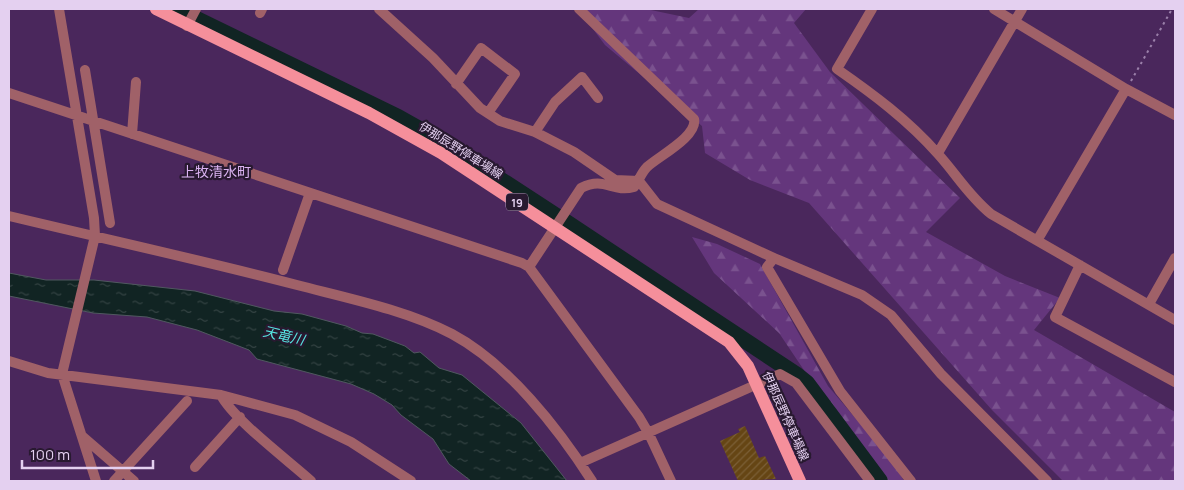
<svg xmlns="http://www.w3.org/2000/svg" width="1184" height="490" font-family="Manrope,'Noto Sans JP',sans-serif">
  <defs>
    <pattern id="forest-firs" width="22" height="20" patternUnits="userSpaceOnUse" patternTransform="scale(1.25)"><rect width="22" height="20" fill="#64367c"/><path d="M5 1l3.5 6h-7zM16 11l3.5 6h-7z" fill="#7a528f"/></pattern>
    <pattern id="water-ripples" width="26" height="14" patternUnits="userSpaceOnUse" patternTransform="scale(1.25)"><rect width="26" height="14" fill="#112423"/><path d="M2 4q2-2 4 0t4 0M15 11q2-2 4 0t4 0" fill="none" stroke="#344343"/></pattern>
    <pattern id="building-hatch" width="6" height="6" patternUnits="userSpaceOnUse" patternTransform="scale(1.25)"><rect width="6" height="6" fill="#654514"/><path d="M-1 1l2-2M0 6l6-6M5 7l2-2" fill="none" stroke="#7b5f36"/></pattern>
  </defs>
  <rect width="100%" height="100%" fill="#4a275c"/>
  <path fill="url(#forest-firs)" d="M 578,9 L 646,9 L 689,18 L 699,9 L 806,9 L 794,23 L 830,72 L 960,198 L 926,232 L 1005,276 L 1060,298 L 1034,330 L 1175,412 L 1175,481 L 1063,481 L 992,410 L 809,203 L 750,180 L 705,153 L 702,126 L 605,45 Z
    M 692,237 L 717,244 L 760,264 L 828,386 L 891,460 L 904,481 L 885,481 L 839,422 L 779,333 L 714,273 Z"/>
  <path fill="url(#water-ripples)" stroke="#505860" d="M 9,273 L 46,280 L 94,280 L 195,291 L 274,311 L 302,314 L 346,326 L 362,333 L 373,334 L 405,346 L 414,353 L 420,352 L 439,368 L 462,375 L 521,423 L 567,481 L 471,481 L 449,464 L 433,439 L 401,415 L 392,405 L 374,394 L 351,384 L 257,359 L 249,350 L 197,330 L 147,317 L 93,313 L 9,296 Z"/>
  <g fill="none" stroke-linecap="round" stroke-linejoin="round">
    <path stroke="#112423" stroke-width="16" d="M 176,9 L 398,117 L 446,144 L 558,217
      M 563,220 L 797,375 L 807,383 L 880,481"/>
  </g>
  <path fill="url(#building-hatch)" d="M 745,426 L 759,458 L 765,456 L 776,479 L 738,481 L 720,441 L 740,432 L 738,429 Z"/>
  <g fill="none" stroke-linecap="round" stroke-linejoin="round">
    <path stroke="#9b80aa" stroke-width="2" stroke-dasharray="2.5 4" stroke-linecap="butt" d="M 1131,81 L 1172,9"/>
    <path stroke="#a06168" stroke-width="10" d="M 59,9 L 94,218 L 95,236 L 62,374 L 96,481
      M 379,9 L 433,58 L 480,108 L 500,121 L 535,132 L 574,152 L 615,180 L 639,181 L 657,204 L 774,258 L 862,295 L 891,315 L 941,374 L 1047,481
      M 872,9 L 837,69 C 873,94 908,120 938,154 C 957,175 968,195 991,214 L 1175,320
      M 994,9 L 1126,89 L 1175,115
      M 260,13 L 262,9
      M 187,26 L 196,9
      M 85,70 L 110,223
      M 456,84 L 481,48 L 515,74 L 488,113
      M 9,93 L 522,263 L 529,267 L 639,417 L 649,434 L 671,481
      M 535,132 L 555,102 L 582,77 L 598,98
      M 132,134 L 136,82
      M 938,153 L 1022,9
      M 9,216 C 105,239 201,260 297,285 C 347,298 406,310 452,334 C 508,364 558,428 592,481
      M 1038,239 L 1126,89
      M 774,258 L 767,267 L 840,391 L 911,481
      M 1080,265 L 1055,317 L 1175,382
      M 529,267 L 581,188 C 605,176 612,193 634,187 C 639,181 641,173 647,167 C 659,156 698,136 694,119 L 579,9
      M 283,270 L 310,193
      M 1149,304 L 1175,258
      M 9,361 L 48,373 L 221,395 L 295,415 L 351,442 L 411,481
      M 221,395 C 233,419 289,461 311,481
      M 82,436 L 134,481
      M 580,463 L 780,374 L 796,383 L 870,481
      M 195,467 L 240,417
      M 114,481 L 187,401"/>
    <path stroke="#f58f9b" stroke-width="12" d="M 156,9 L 369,113 L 441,153 L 729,342 L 748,366 L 800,481"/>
  </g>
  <g text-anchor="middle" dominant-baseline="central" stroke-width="4.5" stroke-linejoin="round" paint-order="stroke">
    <rect fill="#281930" stroke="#ac99b6" stroke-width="1" x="506" y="193.5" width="22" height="17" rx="4"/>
    <g font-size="11" font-weight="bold" fill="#e4d0f0">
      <text x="517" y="202">19</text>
    </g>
    <g font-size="12" fill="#e4d0f0" stroke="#281930">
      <text transform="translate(461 150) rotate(32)">伊那辰野停車場線</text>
      <text transform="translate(786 416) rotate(66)">伊那辰野停車場線</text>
    </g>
    <g font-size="14" fill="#dbb3f2" stroke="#281930">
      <text x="216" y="171">上牧清水町</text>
    </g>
    <g font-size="14" font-style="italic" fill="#57e7e3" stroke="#281930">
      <text transform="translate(284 335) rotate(13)">天竜川</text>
    </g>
  </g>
  <rect width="1184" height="490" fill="none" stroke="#e4d0f0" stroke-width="20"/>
  <path d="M22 460v8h131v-8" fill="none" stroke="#e4d0f0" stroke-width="2.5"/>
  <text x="30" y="460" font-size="15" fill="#e4d0f0" stroke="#281930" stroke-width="4" paint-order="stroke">100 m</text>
</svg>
